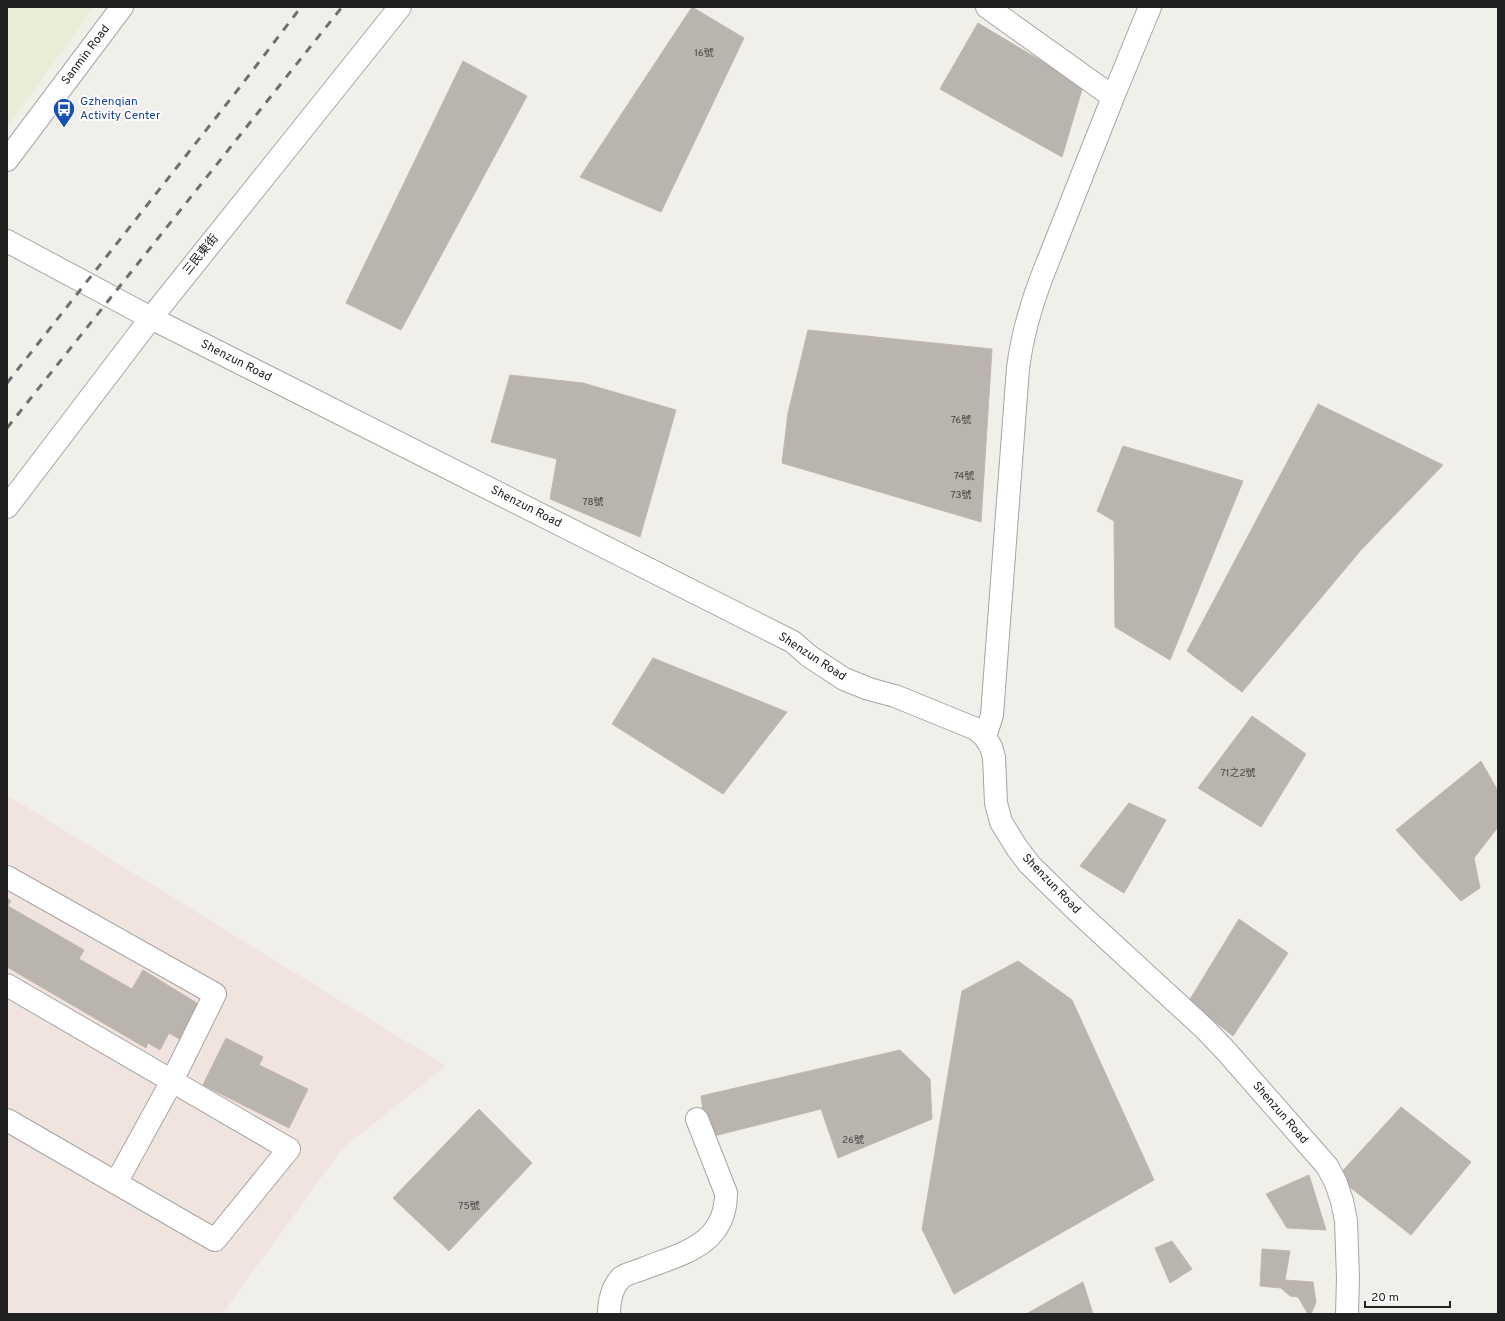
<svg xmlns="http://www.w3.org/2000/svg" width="1505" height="1321" font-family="Overpass,'Noto Sans TC',sans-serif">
  <rect width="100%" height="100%" fill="#f1efe9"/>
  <path fill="#f1e4de" d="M 7,795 L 446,1066 L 342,1149 L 222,1314 L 7,1314 Z"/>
  <path fill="#eaedd6" d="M 7,7 L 94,7 L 7,127 Z"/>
  <path fill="#bab4ae" stroke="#c1b7ac" d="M 692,7 L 744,38 L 661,212 L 580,177 Z
    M 978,23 L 1083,86 L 1062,157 L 940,89 Z
    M 463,61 L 527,96 L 401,330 L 346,303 Z
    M 808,330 L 992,349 L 981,522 L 782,463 L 788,413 Z
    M 510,375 L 583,383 L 676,410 L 640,537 L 550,499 L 557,459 L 491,442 Z
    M 1318,404 L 1443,465 L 1361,550 L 1242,692 L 1187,651 Z
    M 1123,446 L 1243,481 L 1170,660 L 1115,627 L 1114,521 L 1097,511 Z
    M 653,658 L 787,712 L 723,794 L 612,724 Z
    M 1252,716 L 1306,754 L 1261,827 L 1198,788 Z
    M 1481,761 L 1498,791 L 1498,827 L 1474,858 L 1480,888 L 1461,901 L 1396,830 Z
    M 1129,803 L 1166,820 L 1124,893 L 1080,866 Z
    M 7,898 L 11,901 L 8,906 L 84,950 L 79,959 L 132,989 L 143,970 L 200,1005 L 181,1040 L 169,1033 L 160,1050 L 148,1043 L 146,1048 L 7,967 Z
    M 1239,919 L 1288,953 L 1233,1036 L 1189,1001 Z
    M 1018,961 L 1072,1000 L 1154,1180 L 954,1294 L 922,1229 L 962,991 Z
    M 226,1038 L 263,1057 L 259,1065 L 308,1089 L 289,1128 L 203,1085 Z
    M 900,1050 L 930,1079 L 932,1119 L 838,1158 L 821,1109 L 706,1138 L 701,1096 Z
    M 1401,1107 L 1471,1162 L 1411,1235 L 1337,1177 Z
    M 479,1109 L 532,1163 L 449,1251 L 393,1198 Z
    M 1309,1175 L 1326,1230 L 1287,1228 L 1266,1194 Z
    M 1172,1241 L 1192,1269 L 1170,1283 L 1155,1248 Z
    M 1262,1249 L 1290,1251 L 1285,1280 L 1313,1282 L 1316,1302 L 1311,1314 L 1308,1314 L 1298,1297 L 1290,1296 L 1281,1288 L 1260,1286 Z
    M 1083,1282 L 1093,1314 L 1026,1314 Z"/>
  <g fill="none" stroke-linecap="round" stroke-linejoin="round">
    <g stroke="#a5a5a5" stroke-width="24">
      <path id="minor" d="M 987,7 L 1113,97 L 1150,7
        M 7,160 L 122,7
        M 7,241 L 151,318 L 793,642 L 809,656 L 844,679 L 869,689 L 895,696 L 976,729 L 985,737 L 991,747 L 994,757 L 996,803 L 1001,822 L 1017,848 L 1030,865 L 1078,912 L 1205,1029 L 1226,1051 L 1327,1166 L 1336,1183 L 1342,1201 L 1346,1221 L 1348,1278 L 1347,1314
        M 7,507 L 151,318 L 400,7
        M 985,737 L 992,715 L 1018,368 C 1022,337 1030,308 1041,279 L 1113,97
        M 7,877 L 215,994 L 172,1081 L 116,1183
        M 7,985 L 289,1149 L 215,1240 L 7,1120
        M 609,1314 C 609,1302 612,1286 622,1277 C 628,1273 638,1271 645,1268 C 684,1253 726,1244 726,1193 L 697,1119"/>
    </g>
    <use href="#minor" stroke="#fff" stroke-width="22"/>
    <path stroke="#6f6f6f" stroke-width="3" stroke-dasharray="8 8" stroke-linecap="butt" d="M 7,383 L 240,87 L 301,7
      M 7,428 L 342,7"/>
  </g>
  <defs>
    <g id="bus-pin" transform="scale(1.15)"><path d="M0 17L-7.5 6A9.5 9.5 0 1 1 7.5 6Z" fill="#1a4fb4" stroke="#fff"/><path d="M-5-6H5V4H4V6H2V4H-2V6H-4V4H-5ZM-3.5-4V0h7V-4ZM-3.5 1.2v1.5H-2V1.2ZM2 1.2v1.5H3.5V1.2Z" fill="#fff"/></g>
  </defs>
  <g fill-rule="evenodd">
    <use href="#bus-pin" x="64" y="109"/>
  </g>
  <g text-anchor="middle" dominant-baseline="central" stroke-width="4" stroke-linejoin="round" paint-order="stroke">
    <g font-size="10" fill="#474644">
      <text x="704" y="53">16號</text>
      <text x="961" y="420">76號</text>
      <text x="964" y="476">74號</text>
      <text x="961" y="495">73號</text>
      <text x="593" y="502">78號</text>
      <text x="1238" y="773">71之2號</text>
      <text x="853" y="1140">26號</text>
      <text x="469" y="1206">75號</text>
    </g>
    <g font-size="12" fill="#212121" stroke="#fff">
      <text transform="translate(86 55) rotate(-53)">Sanmin Road</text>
      <text transform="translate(201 255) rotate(-51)">三民東街</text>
      <text transform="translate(236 361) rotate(27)">Shenzun Road</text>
      <text transform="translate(526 507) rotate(27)">Shenzun Road</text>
      <text transform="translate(812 657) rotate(33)">Shenzun Road</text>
      <text transform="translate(1051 884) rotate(46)">Shenzun Road</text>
      <text transform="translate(1280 1113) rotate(49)">Shenzun Road</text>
    </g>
    <g font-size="12" fill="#164399" stroke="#fff" text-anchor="start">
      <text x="80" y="102">Gzhenqian<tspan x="80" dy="14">Activity Center</tspan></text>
    </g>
  </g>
  <rect width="1505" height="1321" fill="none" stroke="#212121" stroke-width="16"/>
  <path d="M1365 1301v6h85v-6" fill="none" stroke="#212121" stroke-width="2"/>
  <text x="1371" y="1301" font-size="12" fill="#212121" stroke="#ffffff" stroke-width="3" paint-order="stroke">20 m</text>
</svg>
